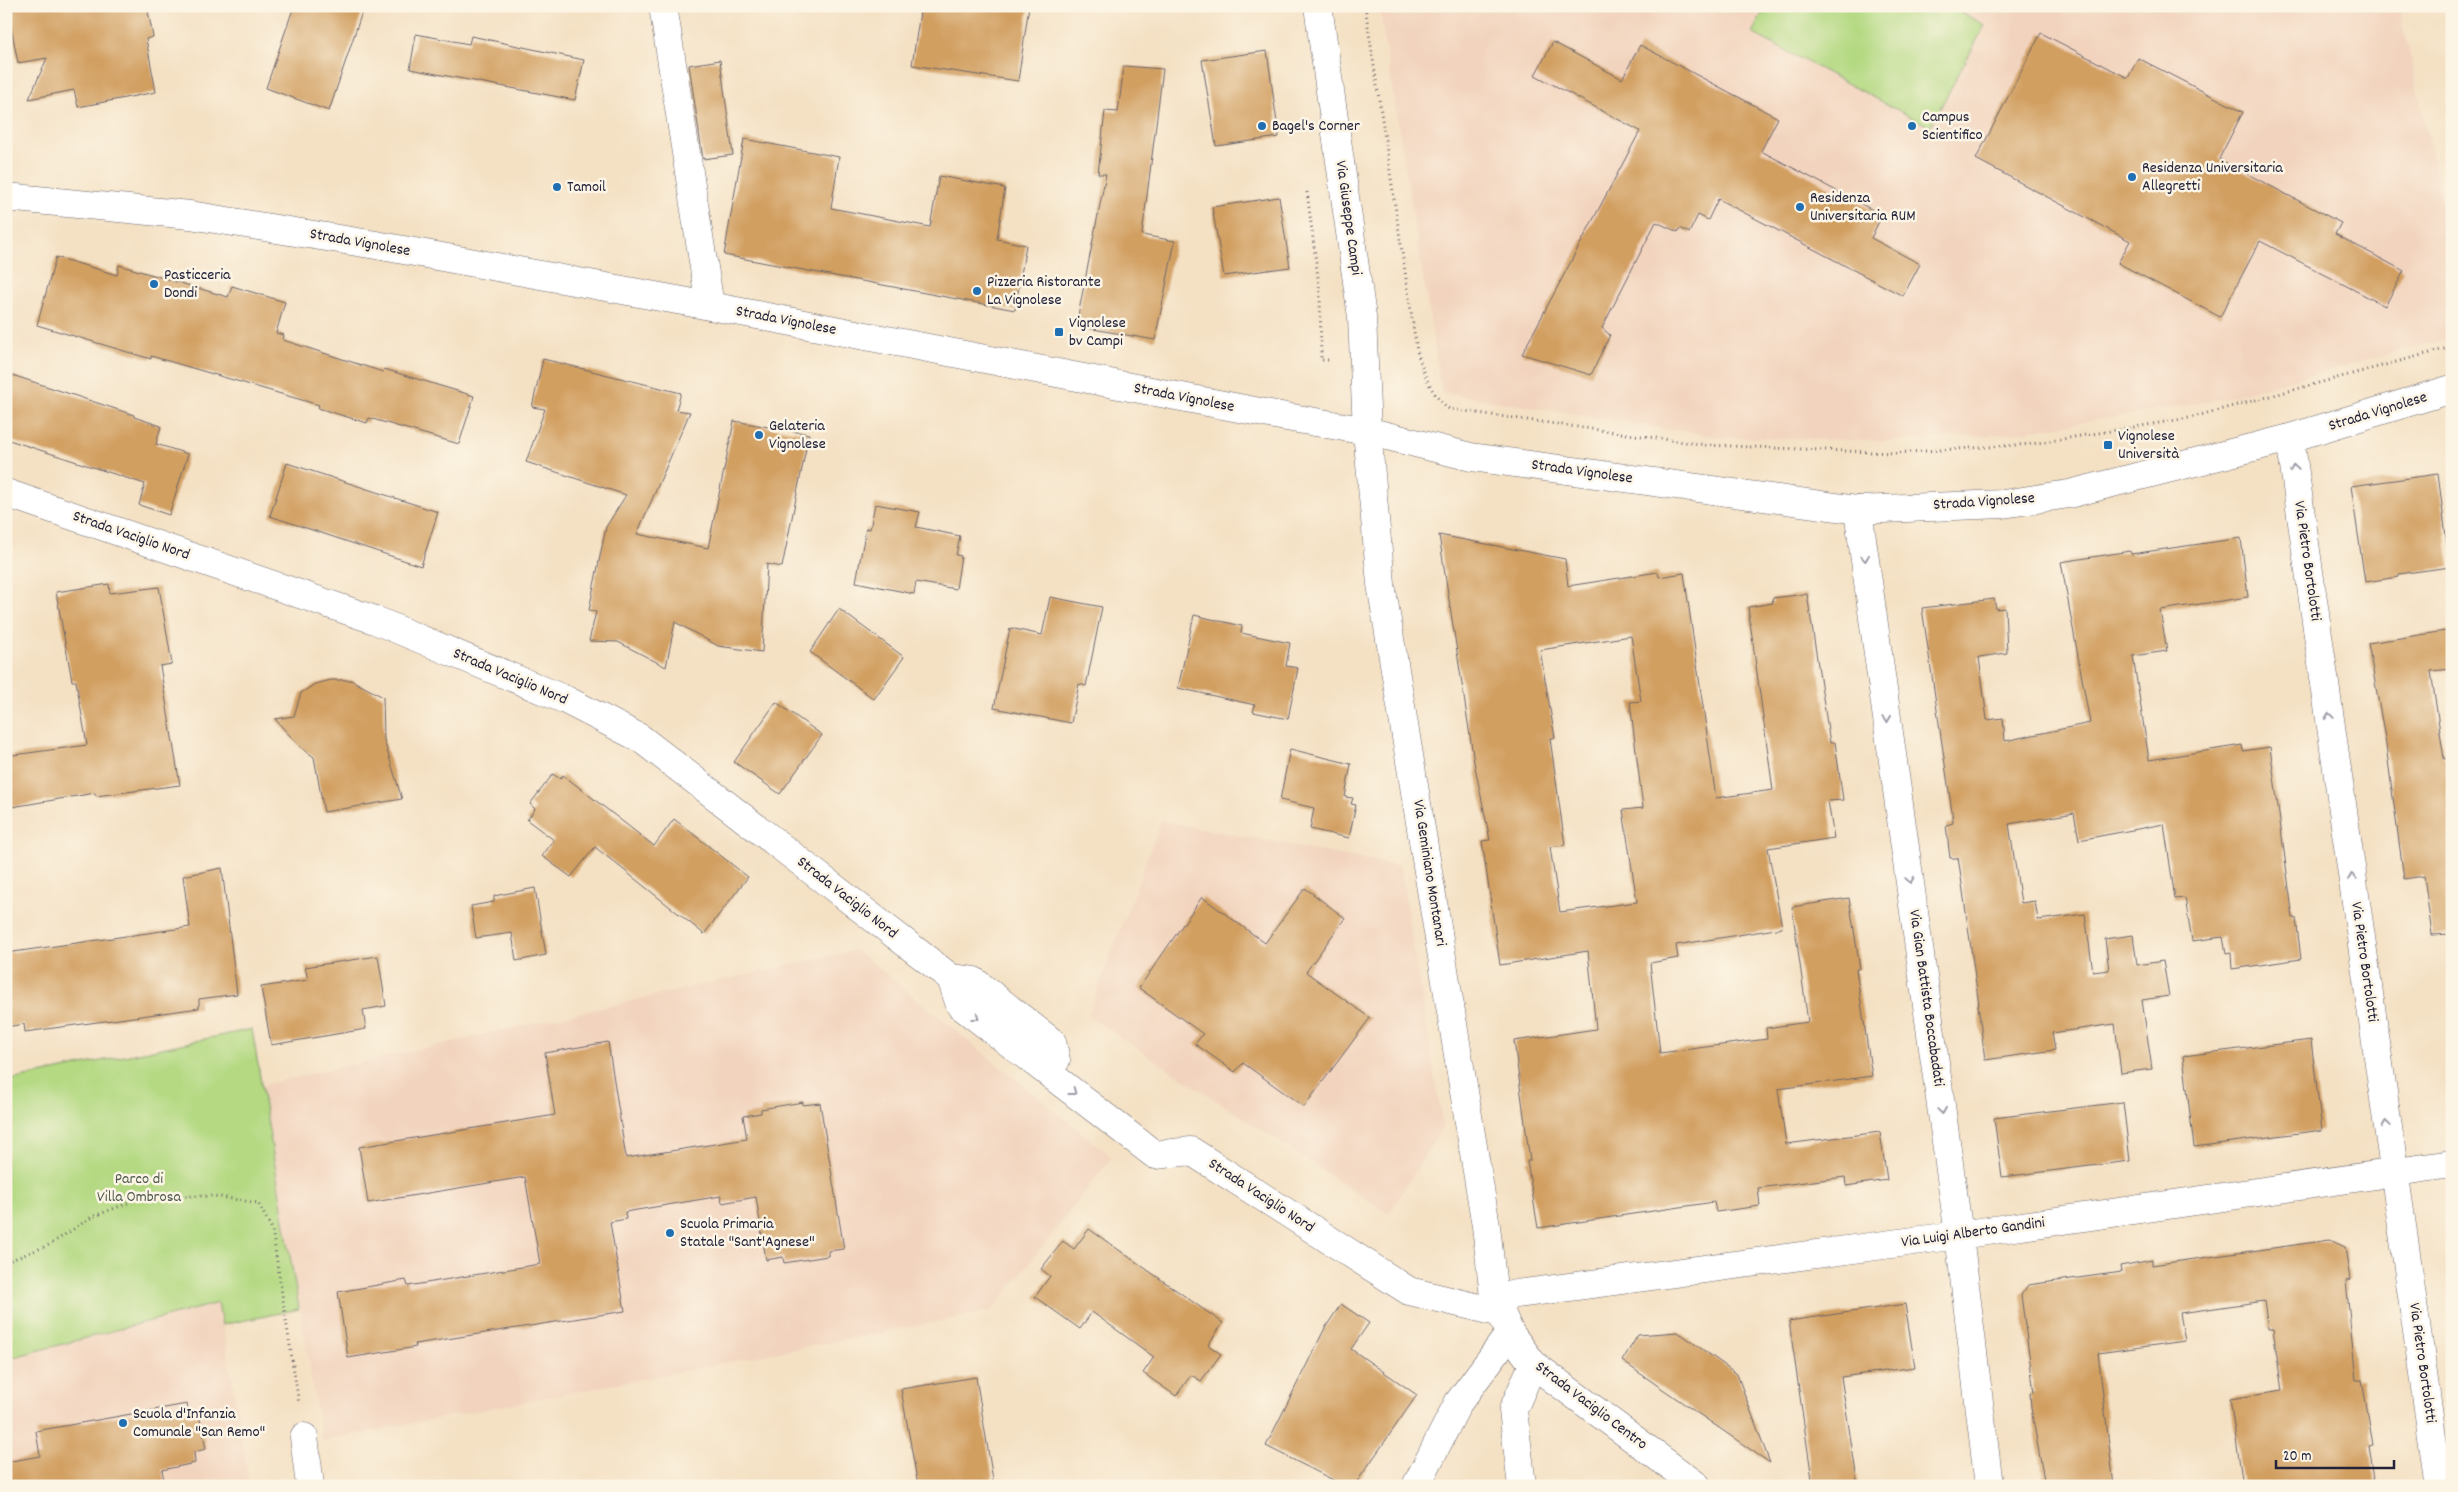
<svg xmlns="http://www.w3.org/2000/svg" width="2458" height="1492" font-family="Dekko,sans-serif">
  <rect width="100%" height="100%" fill="#fcf5e5"/>
  <filter id="ink" filterUnits="userSpaceOnUse"><feTurbulence type="fractalNoise" baseFrequency=".02" numOctaves="2"/><feDisplacementMap in="SourceGraphic" scale="10" xChannelSelector="R" yChannelSelector="G"/><feConvolveMatrix kernelMatrix="1 2 1 2 8 2 1 2 1" color-interpolation-filters="sRGB"/></filter>
  <filter id="wash" filterUnits="userSpaceOnUse"><feTurbulence type="fractalNoise" baseFrequency=".0096" numOctaves="4" result="noise"/><feDisplacementMap in="SourceGraphic" scale="20" xChannelSelector="R" yChannelSelector="G"/><feGaussianBlur stdDeviation="1.12" result="paint"/><feColorMatrix in="noise" values="0 0 0 0 0 0 0 0 0 0 0 0 0 0 0 0 0 1.4 0 .05"/><feComposite in="paint" operator="in"/></filter>
  <g filter="url(#wash)">
    <rect width="100%" height="100%" fill="#f4e1c4"/>
    <path fill="#f2d4be" d="M 1379,6 L 2399,6 L 2452,246 L 2452,337 L 2213,401 L 2010,434 L 1882,441 L 1718,437 L 1442,393 Z
      M 1161,821 L 1400,866 L 1443,1126 L 1389,1214 L 1088,1016 Z
      M 856,950 L 1112,1157 L 992,1311 L 322,1441 L 262,1085 Z
      M 219,1302 L 250,1486 L 6,1486 L 6,1359 Z"/>
    <path fill="#b4d982" stroke="#6b7e5e" d="M 1766,6 L 1949,6 L 1985,25 L 1930,127 L 1752,33 Z
      M 252,1029 L 299,1309 L 222,1325 L 218,1303 L 6,1359 L 6,1081 Z"/>
    <g id="blocks">
      <path fill="#d19f60" fill-rule="evenodd" d="M 7,6 L 147,6 L 153,37 L 146,39 L 156,92 L 78,107 L 74,90 L 29,99 L 47,58 L 18,63 Z
        M 294,6 L 364,6 L 329,111 L 266,88 Z
        M 921,6 L 1029,6 L 1018,81 L 912,65 Z
        M 2041,33 L 2128,78 L 2138,58 L 2243,112 L 2219,159 L 2341,223 L 2335,234 L 2404,271 L 2385,306 L 2260,241 L 2220,317 L 2118,263 L 2130,241 L 1976,159 Z
        M 416,34 L 469,44 L 471,36 L 584,60 L 575,100 L 410,69 Z
        M 1553,42 L 1622,79 L 1640,45 L 1778,118 L 1761,151 L 1882,215 L 1871,238 L 1920,264 L 1903,296 L 1718,199 L 1708,220 L 1698,215 L 1689,233 L 1680,228 L 1678,232 L 1656,222 L 1602,328 L 1610,335 L 1591,375 L 1522,354 L 1640,131 L 1535,75 Z
        M 1267,51 L 1279,137 L 1216,146 L 1202,60 Z
        M 720,60 L 733,155 L 703,159 L 689,65 Z
        M 1124,66 L 1163,69 L 1142,235 L 1175,241 L 1155,340 L 1076,326 L 1106,174 L 1098,174 L 1105,111 L 1118,112 Z
        M 744,139 L 839,157 L 831,208 L 930,227 L 939,176 L 1005,188 L 997,239 L 1026,245 L 1015,310 L 724,255 Z
        M 1279,197 L 1290,267 L 1224,276 L 1212,207 Z
        M 56,257 L 117,275 L 119,265 L 228,297 L 232,286 L 285,302 L 276,333 L 284,335 L 283,340 L 383,372 L 384,369 L 474,396 L 459,444 L 369,418 L 367,423 L 318,408 L 319,405 L 151,356 L 151,359 L 37,325 Z
        M 543,359 L 681,393 L 676,410 L 690,412 L 637,534 L 708,548 L 734,421 L 809,434 L 782,567 L 767,564 L 762,652 L 718,646 L 675,622 L 666,667 L 618,642 L 589,641 L 596,612 L 589,610 L 606,527 L 626,495 L 526,462 L 545,409 L 532,407 Z
        M 6,373 L 134,415 L 134,417 L 161,426 L 156,444 L 188,454 L 169,515 L 139,505 L 145,484 L 6,439 Z
        M 287,463 L 438,512 L 421,566 L 270,516 Z
        M 2438,474 L 2450,567 L 2399,574 L 2399,577 L 2365,582 L 2351,486 Z
        M 875,504 L 920,512 L 916,527 L 960,536 L 956,555 L 961,556 L 956,589 L 916,582 L 914,594 L 856,582 L 866,528 L 870,529 Z
        M 1439,535 L 1565,559 L 1568,586 L 1658,572 L 1659,577 L 1684,573 L 1716,798 L 1773,790 L 1748,607 L 1773,603 L 1772,598 L 1807,594 L 1830,743 L 1835,742 L 1843,800 L 1828,801 L 1834,838 L 1768,848 L 1782,928 L 1676,945 L 1678,958 L 1650,963 L 1660,1053 L 1767,1039 L 1766,1028 L 1808,1022 L 1792,907 L 1849,898 L 1860,969 L 1856,969 L 1872,1076 L 1778,1089 L 1786,1144 L 1880,1132 L 1887,1180 L 1846,1186 L 1845,1177 L 1758,1188 L 1760,1206 L 1716,1212 L 1714,1202 L 1538,1228 L 1527,1161 L 1530,1161 L 1514,1041 L 1596,1029 L 1588,951 L 1500,965 L 1482,841 L 1490,840 L 1474,762 ZM 1631,636 L 1641,701 L 1630,702 L 1643,808 L 1623,810 L 1637,902 L 1560,912 L 1550,847 L 1565,845 L 1550,738 L 1555,738 L 1540,650 Z
        M 2241,538 L 2248,597 L 2160,610 L 2167,651 L 2133,656 L 2149,760 L 2242,745 L 2243,751 L 2270,747 L 2293,918 L 2296,918 L 2301,959 L 2232,969 L 2231,953 L 2226,954 L 2223,937 L 2192,941 L 2185,898 L 2175,899 L 2164,824 L 2079,840 L 2074,813 L 2009,824 L 2021,903 L 2035,901 L 2038,920 L 2085,914 L 2093,972 L 2109,970 L 2105,939 L 2133,935 L 2137,965 L 2163,961 L 2169,996 L 2142,1000 L 2152,1069 L 2121,1073 L 2115,1024 L 2052,1033 L 2055,1050 L 1985,1060 L 1978,1005 L 1979,1005 L 1960,870 L 1958,858 L 1950,858 L 1946,825 L 1953,823 L 1952,812 L 1922,608 L 1994,599 L 1996,609 L 2005,608 L 2007,653 L 1979,657 L 1987,720 L 2003,718 L 2005,741 L 2090,723 L 2061,562 L 2130,551 L 2131,554 Z
        M 109,584 L 110,593 L 159,587 L 172,664 L 160,666 L 180,785 L 96,796 L 95,793 L 6,808 L 6,756 L 87,745 L 76,681 L 72,681 L 56,592 Z
        M 1050,597 L 1102,607 L 1086,686 L 1079,684 L 1071,723 L 994,708 L 1010,628 L 1042,635 Z
        M 839,609 L 904,657 L 874,699 L 810,652 Z
        M 1194,615 L 1242,626 L 1241,633 L 1290,643 L 1286,666 L 1298,668 L 1288,719 L 1253,712 L 1255,705 L 1178,688 Z
        M 2452,630 L 2452,669 L 2431,671 L 2444,759 L 2452,758 L 2452,934 L 2432,935 L 2424,876 L 2404,879 L 2385,738 L 2368,643 Z
        M 331,680 L 351,680 L 383,697 L 384,740 L 402,799 L 324,812 L 314,757 L 299,746 L 275,719 L 294,716 L 301,693 L 315,684 Z
        M 776,702 L 822,735 L 780,794 L 734,762 Z
        M 1290,749 L 1351,764 L 1345,797 L 1353,798 L 1351,804 L 1356,805 L 1349,838 L 1310,829 L 1314,808 L 1280,800 Z
        M 553,774 L 560,779 L 563,775 L 654,846 L 674,819 L 748,877 L 704,934 L 595,847 L 571,877 L 542,856 L 554,840 L 527,820 L 535,809 L 530,804 Z
        M 222,868 L 237,994 L 199,999 L 199,1008 L 25,1032 L 24,1024 L 6,1027 L 6,953 L 190,927 L 183,876 Z
        M 535,888 L 546,955 L 516,961 L 512,933 L 476,938 L 471,906 L 494,902 L 494,896 Z
        M 1305,888 L 1345,918 L 1306,972 L 1370,1018 L 1304,1107 L 1243,1063 L 1235,1072 L 1195,1044 L 1203,1034 L 1139,988 L 1202,897 L 1265,943 Z
        M 378,956 L 386,1006 L 363,1010 L 366,1029 L 271,1045 L 261,987 L 308,980 L 305,967 Z
        M 2311,1040 L 2322,1130 L 2194,1147 L 2183,1056 Z
        M 608,1042 L 626,1158 L 747,1139 L 743,1116 L 761,1113 L 761,1109 L 803,1102 L 803,1105 L 820,1103 L 844,1249 L 828,1251 L 828,1256 L 784,1263 L 783,1257 L 766,1260 L 756,1197 L 722,1203 L 721,1196 L 625,1212 L 626,1219 L 610,1222 L 625,1311 L 415,1344 L 416,1347 L 348,1358 L 338,1292 L 406,1280 L 408,1286 L 540,1264 L 525,1177 L 368,1203 L 359,1147 L 555,1115 L 545,1053 Z
        M 2123,1102 L 2130,1161 L 2002,1177 L 1994,1118 Z
        M 1089,1229 L 1223,1323 L 1208,1345 L 1221,1354 L 1201,1381 L 1191,1375 L 1176,1396 L 1143,1373 L 1154,1357 L 1092,1312 L 1080,1329 L 1035,1297 L 1050,1276 L 1041,1269 L 1063,1241 L 1074,1249 Z
        M 2330,1240 L 2345,1247 L 2350,1280 L 2346,1281 L 2356,1380 L 2362,1380 L 2373,1445 L 2369,1446 L 2375,1486 L 2243,1486 L 2230,1399 L 2282,1391 L 2273,1329 L 2268,1329 L 2264,1301 L 2180,1313 L 2185,1341 L 2098,1353 L 2114,1486 L 2045,1486 L 2031,1408 L 2030,1393 L 2034,1392 L 2021,1295 L 2028,1285 L 2121,1272 L 2120,1266 L 2152,1260 L 2152,1265 Z
        M 1341,1304 L 1369,1323 L 1351,1349 L 1417,1395 L 1354,1486 L 1345,1486 L 1266,1446 L 1325,1328 Z
        M 1905,1304 L 1915,1367 L 1841,1377 L 1858,1486 L 1813,1486 L 1789,1321 Z
        M 1678,1332 L 1737,1374 L 1770,1463 L 1622,1361 L 1638,1335 Z
        M 976,1377 L 994,1486 L 918,1486 L 901,1389 Z
        M 187,1404 L 189,1415 L 199,1414 L 206,1449 L 194,1452 L 195,1463 L 162,1470 L 165,1486 L 6,1486 L 6,1462 L 40,1456 L 36,1431 Z"/>
    </g>
  </g>
  <g filter="url(#ink)">
    <use href="#blocks" fill-opacity="0" stroke="#6c656b" stroke-width="1"/>
    <g fill="none" stroke-linecap="round" stroke-linejoin="round">
      <g stroke="#6c656b" stroke-width="29">
        <path id="street" d="M 663,6 L 710,306
          M 2290,438 L 2439,1486
          M 6,493 L 375,620 L 566,700 L 640,738 L 951,978 L 974,981 L 1052,1042 L 1056,1060 L 1034,1062 L 960,1005 L 951,978
          M 1858,510 L 1959,1235 L 1989,1486
          M 1034,1062 L 1155,1155 L 1191,1151 L 1409,1291 L 1501,1313
          M 1494,1297 L 1959,1235 L 2452,1164
          M 304,1437 L 310,1486
          M 1416,1486 L 1458,1403 L 1510,1333
          M 1522,1486 L 1513,1410 L 1533,1364"/>
      </g>
      <g stroke="#6c656b" stroke-width="29">
        <path id="secondary" d="M 1318,6 L 1362,317 L 1367,431 L 1381,584 L 1486,1226 L 1494,1297 L 1510,1333 L 1533,1364 L 1697,1486
          M 6,197 L 190,215 L 376,245 L 710,306 L 1275,415 L 1367,431 L 1471,457 L 1858,510 L 2003,504 L 2069,494 L 2290,438 L 2452,389"/>
      </g>
      <path stroke="#6c656b" stroke-width="3" stroke-dasharray="1 4" stroke-linecap="butt" d="M 1365,6 L 1417,351 C 1424,373 1430,394 1449,409 L 1706,445 L 1894,453 L 2032,444 L 2189,418 L 2452,347
        M 1307,192 L 1320,293 L 1321,360 L 1331,360
        M 6,1262 L 49,1245 L 92,1217 L 146,1196 L 214,1196 L 258,1203 L 272,1229 L 299,1404"/>
      <use href="#street" stroke="#fff" stroke-width="28"/>
      <use href="#secondary" stroke="#fff" stroke-width="28"/>
    </g>
    <defs><path id="oneway-chevron" d="M-2-3.5L2.5 0L-2 3.5" fill="none" stroke-width="1.6" stroke-linecap="round" stroke-linejoin="round" transform="scale(1.25)"/></defs>
    <g stroke="#9c9ca7">
      <use href="#oneway-chevron" transform="translate(2294 468) rotate(-98)"/>
      <use href="#oneway-chevron" transform="translate(1865 558) rotate(82)"/>
      <use href="#oneway-chevron" transform="translate(2329 716) rotate(-98)"/>
      <use href="#oneway-chevron" transform="translate(1887 719) rotate(82)"/>
      <use href="#oneway-chevron" transform="translate(2352 877) rotate(-98)"/>
      <use href="#oneway-chevron" transform="translate(1910 880) rotate(82)"/>
      <use href="#oneway-chevron" transform="translate(976 1017) rotate(38)"/>
      <use href="#oneway-chevron" transform="translate(1073 1092) rotate(37)"/>
      <use href="#oneway-chevron" transform="translate(1942 1111) rotate(82)"/>
      <use href="#oneway-chevron" transform="translate(2386 1124) rotate(-98)"/>
    </g>
  </g>
  <g fill="#1f6fb2" stroke="#fcf5e5" stroke-width="2">
    <circle cx="1262" cy="126" r="5"/>
    <circle cx="1912" cy="126" r="5"/>
    <circle cx="2132" cy="177" r="5"/>
    <circle cx="557" cy="187" r="5"/>
    <circle cx="1800" cy="207" r="5"/>
    <circle cx="154" cy="284" r="5"/>
    <circle cx="977" cy="291" r="5"/>
    <rect x="1054" y="327" width="10" height="10" rx="2.5"/>
    <circle cx="759" cy="435" r="5"/>
    <rect x="2103" y="440" width="10" height="10" rx="2.5"/>
    <circle cx="670" cy="1233" r="5"/>
    <circle cx="123" cy="1423" r="5"/>
  </g>
  <g text-anchor="middle" dominant-baseline="central" stroke-width="5" stroke-linejoin="round" paint-order="stroke">
    <g font-size="16" fill="#22223b" stroke="#fcf5e5" text-anchor="start">
      <text x="1922" y="117">Campus<tspan x="1922" dy="18">Scientifico</tspan></text>
      <text x="1272" y="126">Bagel's Corner</text>
      <text x="2142" y="168">Residenza Universitaria<tspan x="2142" dy="18">Allegretti</tspan></text>
      <text x="567" y="187">Tamoil</text>
      <text x="1810" y="198">Residenza<tspan x="1810" dy="18">Universitaria RUM</tspan></text>
      <text x="164" y="275">Pasticceria<tspan x="164" dy="18">Dondi</tspan></text>
      <text x="987" y="282">Pizzeria Ristorante<tspan x="987" dy="18">La Vignolese</tspan></text>
      <text x="1069" y="323">Vignolese<tspan x="1069" dy="18">bv Campi</tspan></text>
      <text x="769" y="426">Gelateria<tspan x="769" dy="18">Vignolese</tspan></text>
      <text x="2118" y="436">Vignolese<tspan x="2118" dy="18">Università</tspan></text>
      <text x="680" y="1224">Scuola Primaria<tspan x="680" dy="18">Statale "Sant'Agnese"</tspan></text>
      <text x="133" y="1414">Scuola d'Infanzia<tspan x="133" dy="18">Comunale "San Remo"</tspan></text>
    </g>
    <g font-size="16" fill="#22223b" stroke="#fcf5e5">
      <text transform="translate(1348 218) rotate(82)">Via Giuseppe Campi</text>
      <text transform="translate(360 243) rotate(10)">Strada Vignolese</text>
      <text transform="translate(786 321) rotate(11)">Strada Vignolese</text>
      <text transform="translate(1184 398) rotate(11)">Strada Vignolese</text>
      <text transform="translate(2378 412) rotate(-17)">Strada Vignolese</text>
      <text transform="translate(1582 472) rotate(8)">Strada Vignolese</text>
      <text transform="translate(1984 502) rotate(-4)">Strada Vignolese</text>
      <text transform="translate(131 536) rotate(19)">Strada Vaciglio Nord</text>
      <text transform="translate(2307 561) rotate(82)">Via Pietro Bortolotti</text>
      <text transform="translate(510 677) rotate(23)">Strada Vaciglio Nord</text>
      <text transform="translate(1429 873) rotate(81)">Via Geminiano Montanari</text>
      <text transform="translate(847 898) rotate(38)">Strada Vaciglio Nord</text>
      <text transform="translate(2364 962) rotate(82)">Via Pietro Bortolotti</text>
      <text transform="translate(1926 998) rotate(82)">Via Gian Battista Boccabadati</text>
      <text transform="translate(1261 1196) rotate(33)">Strada Vaciglio Nord</text>
      <text transform="translate(1973 1233) rotate(-8)">Via Luigi Alberto Gandini</text>
      <text transform="translate(2422 1363) rotate(82)">Via Pietro Bortolotti</text>
      <text transform="translate(1591 1406) rotate(37)">Strada Vaciglio Centro</text>
    </g>
    <g font-size="16" fill="#4e5950" stroke="#fcf5e5">
      <text x="139" y="1179">Parco di<tspan x="139" dy="18">Villa Ombrosa</tspan></text>
    </g>
  </g>
  <rect width="2458" height="1492" fill="none" stroke="#fcf5e5" stroke-width="25"/>
  <path d="M2276 1460v8h118v-8" fill="none" stroke="#22223b" stroke-width="2.5"/>
  <text x="2283" y="1460" font-size="15" fill="#22223b" stroke="#fcf5e5" stroke-width="4" paint-order="stroke">20 m</text>
</svg>
